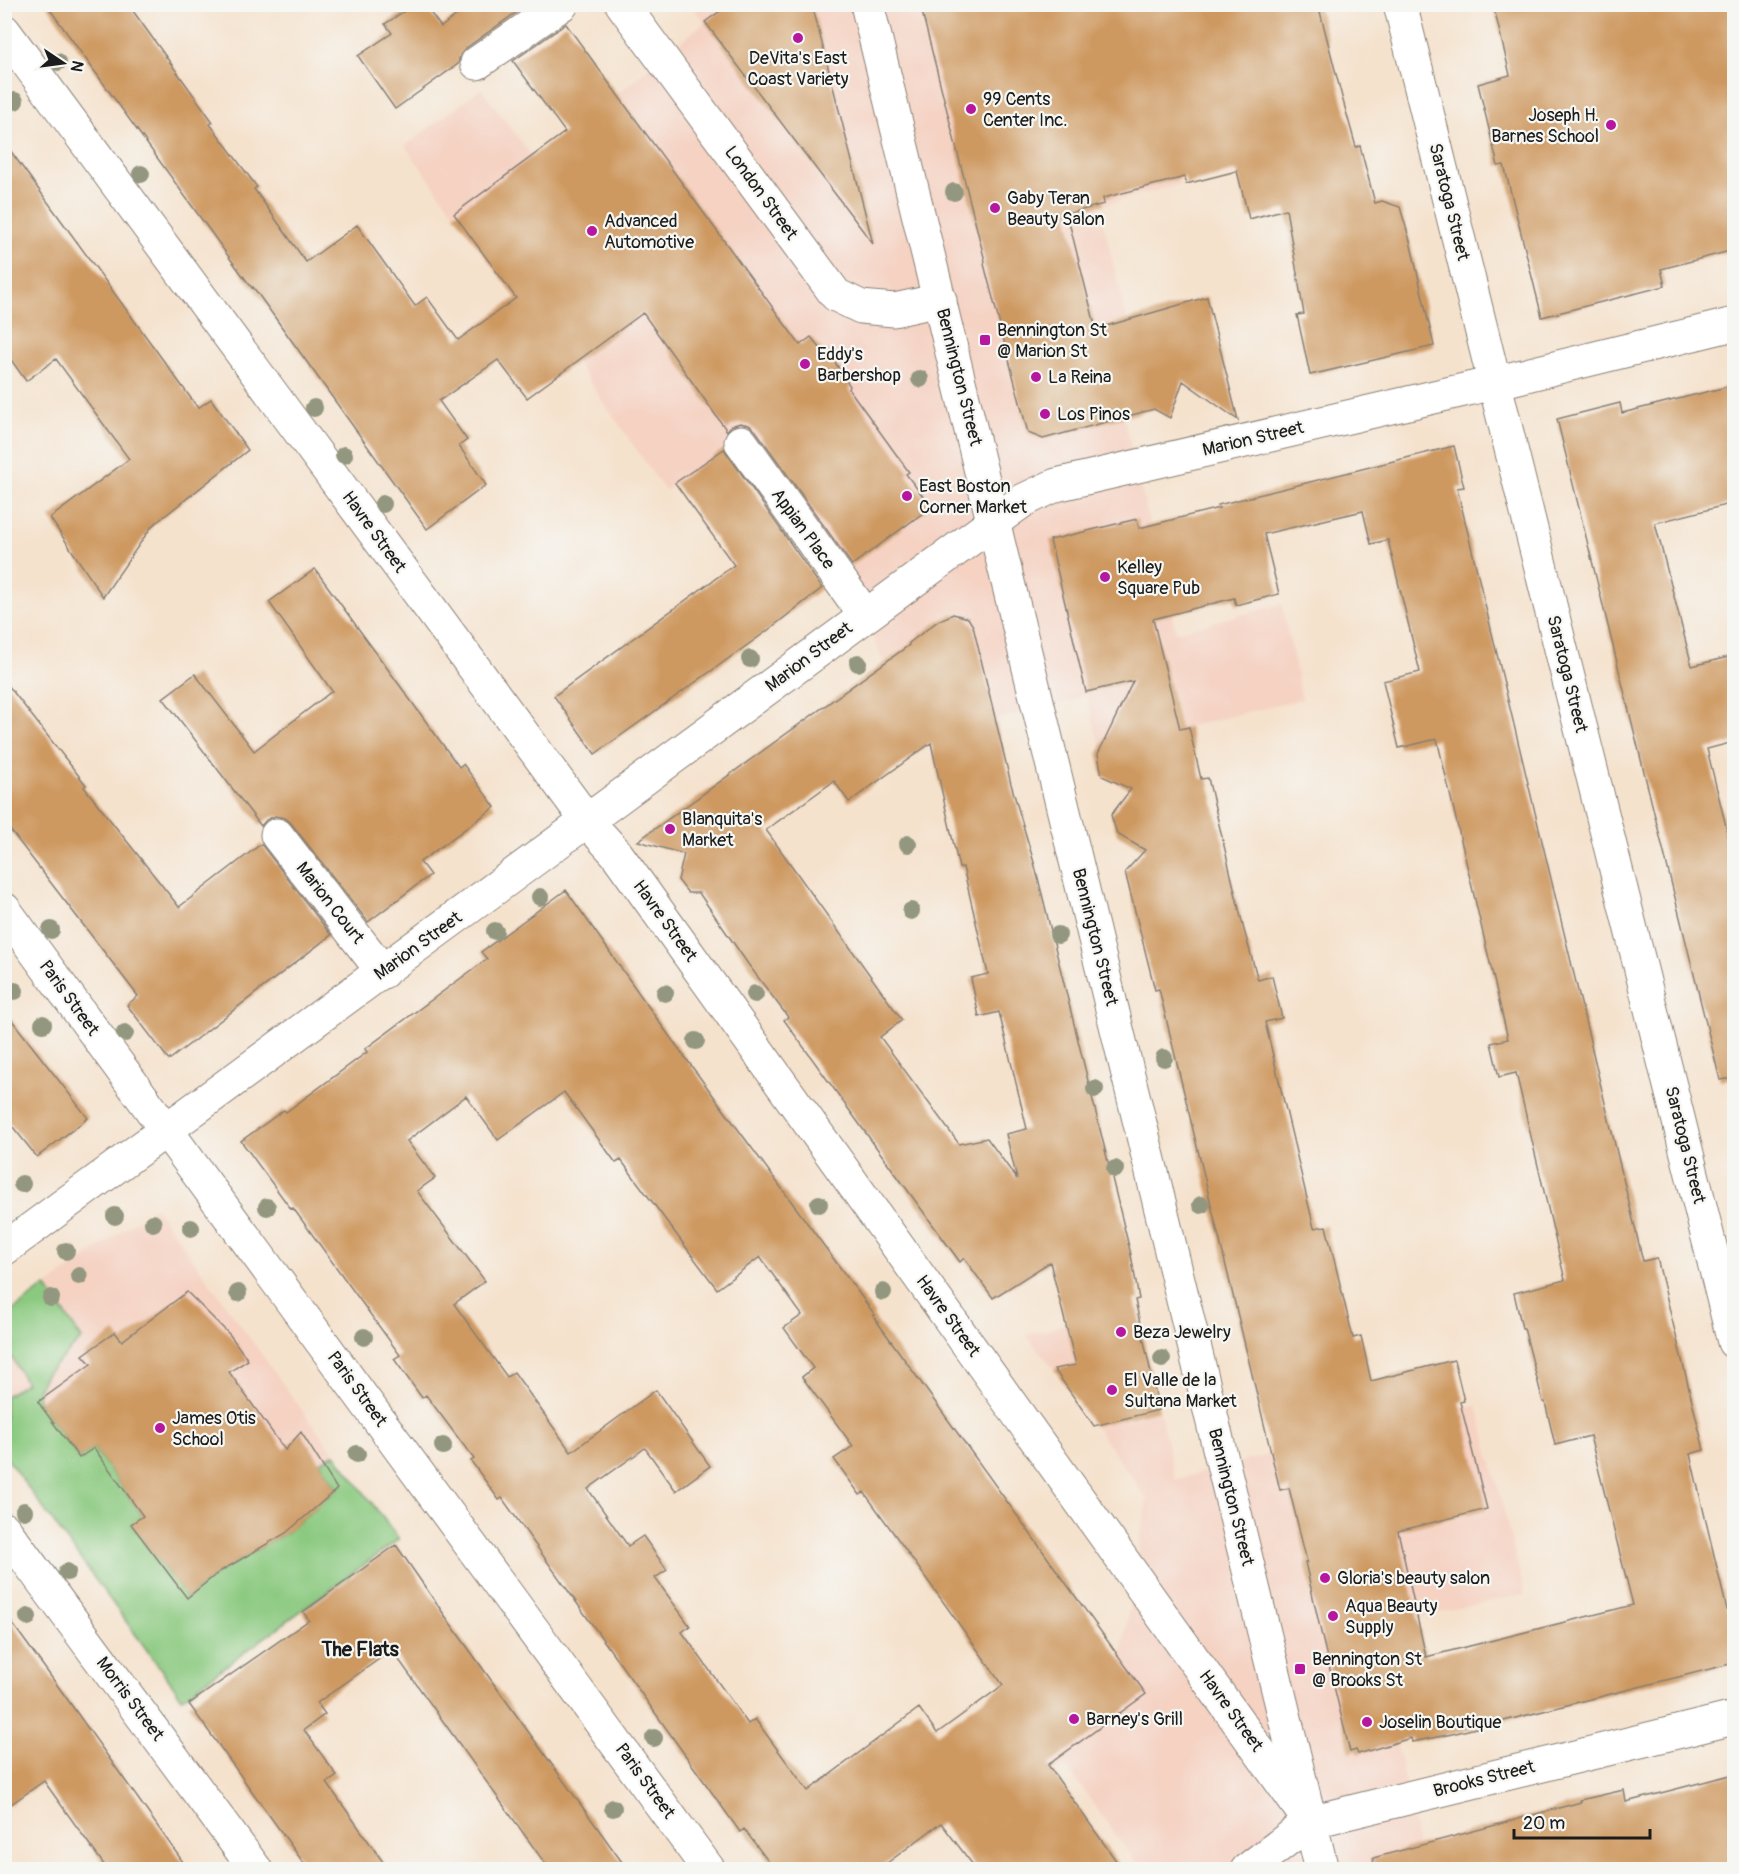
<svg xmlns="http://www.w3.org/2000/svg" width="1739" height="1874" font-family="Pangolin,sans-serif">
  <rect width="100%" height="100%" fill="#f6f6f2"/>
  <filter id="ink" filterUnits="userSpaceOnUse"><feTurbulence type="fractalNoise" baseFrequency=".0167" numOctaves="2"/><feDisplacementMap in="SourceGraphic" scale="12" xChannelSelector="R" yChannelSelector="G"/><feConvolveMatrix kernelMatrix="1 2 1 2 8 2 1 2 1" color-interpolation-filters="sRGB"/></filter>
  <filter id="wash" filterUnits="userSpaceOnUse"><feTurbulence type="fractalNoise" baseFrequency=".008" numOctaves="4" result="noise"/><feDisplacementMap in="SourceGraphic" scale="24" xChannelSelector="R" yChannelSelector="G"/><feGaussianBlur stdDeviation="1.35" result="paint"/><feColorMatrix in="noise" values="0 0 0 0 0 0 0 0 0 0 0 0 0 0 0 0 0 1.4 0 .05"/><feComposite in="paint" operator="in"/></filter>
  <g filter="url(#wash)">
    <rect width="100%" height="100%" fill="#f5e2cd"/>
    <path fill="#f5d2c2" d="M 691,5 L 1143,5 L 1144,37 L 1180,184 L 1099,206 L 1149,410 L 1124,418 L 1176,632 L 1282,604 L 1302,699 L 1101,748 L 1085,692 L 1075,700 L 992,721 L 923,718 L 884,663 L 845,570 L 729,445 L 665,491 L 576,362 L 527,398 L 474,328 L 515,297 L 405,146 L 481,89 L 532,156 L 617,94 L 705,22 Z
      M 155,1207 L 296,1402 L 399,1539 L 182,1698 L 5,1456 L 4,1317 Z
      M 1136,1305 L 1175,1480 L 1271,1454 L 1477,1405 L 1525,1594 L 1403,1620 L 1396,1741 L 1418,1845 L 1523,1817 L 1536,1869 L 1140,1869 L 1066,1766 L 993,1816 L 966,1774 L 1121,1659 L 1147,1499 L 1054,1369 L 1026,1335 Z"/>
    <path fill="#8ac97f" stroke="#53724e" stroke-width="1.5" d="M 46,1286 L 82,1339 L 47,1373 L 38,1389 L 38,1402 L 79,1458 L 94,1448 L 143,1516 L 132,1525 L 187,1598 L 219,1572 L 286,1533 L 337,1489 L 320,1462 L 335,1454 L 399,1539 L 182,1698 L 5,1456 L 5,1396 L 26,1383 L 5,1345 L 4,1317 Z"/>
    <g id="blocks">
      <path fill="#ce9961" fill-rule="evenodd" d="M 46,4 L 128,4 L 213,122 L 210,124 L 257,187 L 254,189 L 306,262 L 357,225 L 415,306 L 427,297 L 458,340 L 516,298 L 454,214 L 565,132 L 513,61 L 566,24 L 800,345 L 811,337 L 822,350 L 828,351 L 850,386 L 849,389 L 909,472 L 906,474 L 931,507 L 852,565 L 756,431 L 749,425 L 740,423 L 731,426 L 727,431 L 643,313 L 527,398 L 498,360 L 439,401 L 467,440 L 459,446 L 486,485 L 427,529 L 253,287 L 252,288 L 226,253 Z
        M 415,4 L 424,4 L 441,27 L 471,4 L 528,4 L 466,48 L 460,55 L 458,64 L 395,109 L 358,56 L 392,33 L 385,24 Z
        M 730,4 L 812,4 L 873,244 L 705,22 Z
        M 920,4 L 1318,4 L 1342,97 L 1356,147 L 1360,146 L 1375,203 L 1382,201 L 1400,207 L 1410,241 L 1434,346 L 1310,375 L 1297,315 L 1304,314 L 1286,209 L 1249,219 L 1237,171 L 1186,184 L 1185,177 L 1103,198 L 1104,204 L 1067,214 L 1096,329 L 1207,297 L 1238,420 L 1183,381 L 1170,418 L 1154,409 L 1043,439 L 1028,433 L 984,264 L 985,261 Z
        M 1493,4 L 1734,4 L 1734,250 L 1661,269 L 1665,286 L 1542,317 L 1504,165 L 1498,166 L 1478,84 L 1510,75 Z
        M 4,142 L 198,408 L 211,399 L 248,450 L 152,526 L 103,597 L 50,518 L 129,459 L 56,359 L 26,381 L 4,350 Z
        M 1734,385 L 1734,503 L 1655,523 L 1692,666 L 1728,657 L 1734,680 L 1734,742 L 1707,749 L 1734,859 L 1734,1078 L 1720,1080 L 1557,419 L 1620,403 L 1622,413 Z
        M 1454,446 L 1464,487 L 1457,488 L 1643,1261 L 1657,1258 L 1704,1450 L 1690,1454 L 1727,1610 L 1734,1608 L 1734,1663 L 1452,1734 L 1412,1742 L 1411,1738 L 1358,1754 L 1356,1750 L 1350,1752 L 1323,1641 L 1305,1562 L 1307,1562 L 1289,1488 L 1280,1490 L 1159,989 L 1155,990 L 1125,872 L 1145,850 L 1117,834 L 1111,815 L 1131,789 L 1102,776 L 1098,754 L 1133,681 L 1086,692 L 1050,540 L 1137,519 L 1139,528 L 1219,508 L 1218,505 ZM 1363,511 L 1371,544 L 1388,540 L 1420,672 L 1383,681 L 1399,748 L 1437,739 L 1508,1039 L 1491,1043 L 1499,1077 L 1516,1073 L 1565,1280 L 1514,1293 L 1522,1328 L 1524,1328 L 1543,1402 L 1545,1402 L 1555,1445 L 1590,1436 L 1633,1605 L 1426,1657 L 1398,1531 L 1487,1509 L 1460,1402 L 1464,1401 L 1454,1360 L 1371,1381 L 1361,1336 L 1353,1338 L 1326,1226 L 1314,1228 L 1265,1022 L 1282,1018 L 1272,976 L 1258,980 L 1244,930 L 1208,778 L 1201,779 L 1189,727 L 1180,729 L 1153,619 L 1234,598 L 1236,605 L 1279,594 L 1264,534 Z
        M 724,449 L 822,588 L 767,631 L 595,754 L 554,696 L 734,565 L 675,483 Z
        M 315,569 L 459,767 L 463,764 L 495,807 L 420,862 L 430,875 L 368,922 L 291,823 L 285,818 L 275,816 L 266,820 L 261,826 L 163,698 L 195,674 L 254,751 L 332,691 L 269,602 Z
        M 953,614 L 968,618 L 973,626 L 1011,784 L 1035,866 L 1131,1255 L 1139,1299 L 1135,1300 L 1159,1410 L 1094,1426 L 1054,1369 L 1076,1365 L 1050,1262 L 993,1298 L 964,1258 L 960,1262 L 876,1147 L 784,1020 L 788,1017 L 748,964 L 699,893 L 688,893 L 678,880 L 684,854 L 638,841 L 909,645 L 909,643 L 938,621 ZM 931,743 L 959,868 L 963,867 L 988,974 L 971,978 L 979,1017 L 999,1012 L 1027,1129 L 1006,1134 L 1017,1179 L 987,1138 L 959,1144 L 880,1037 L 902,1020 L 766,830 L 834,781 L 849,802 Z
        M 4,680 L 86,785 L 84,787 L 179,907 L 261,844 L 331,935 L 169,1060 L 127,1005 L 138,996 L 4,822 Z
        M 566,890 L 662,1026 L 875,1315 L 873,1316 L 1146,1694 L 1048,1765 L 1122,1869 L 976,1869 L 941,1823 L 879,1869 L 774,1869 L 744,1829 L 740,1832 L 502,1498 L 499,1500 L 471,1461 L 474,1459 L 426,1395 L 422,1398 L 394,1359 L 400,1355 L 293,1208 L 291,1209 L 241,1141 L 284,1110 L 286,1112 L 367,1052 L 365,1049 L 487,959 L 481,952 ZM 564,1092 L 616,1163 L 621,1160 L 717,1289 L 760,1257 L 802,1315 L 784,1328 L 813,1368 L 802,1377 L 853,1446 L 834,1459 L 860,1495 L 864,1492 L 1003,1685 L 937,1733 L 919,1708 L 808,1791 L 755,1719 L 748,1724 L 682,1632 L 690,1626 L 655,1578 L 667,1570 L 643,1536 L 628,1546 L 588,1489 L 645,1448 L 676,1491 L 710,1466 L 656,1390 L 571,1452 L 514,1372 L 507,1377 L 454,1304 L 485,1281 L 417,1191 L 435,1178 L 407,1141 L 466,1096 L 498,1140 Z
        M 4,1010 L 88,1118 L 37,1157 L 4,1116 Z
        M 187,1292 L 230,1335 L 248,1360 L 229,1372 L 285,1450 L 301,1432 L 337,1489 L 286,1533 L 219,1572 L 187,1598 L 131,1524 L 143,1516 L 94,1448 L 79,1458 L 38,1402 L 91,1364 L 83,1355 L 115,1332 L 122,1341 Z
        M 396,1545 L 450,1623 L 627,1869 L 549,1869 L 392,1650 L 317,1703 L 325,1714 L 304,1730 L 337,1776 L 327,1783 L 388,1869 L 308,1869 L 189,1704 L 309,1620 L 303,1612 Z
        M 4,1612 L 60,1689 L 188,1869 L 107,1869 L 44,1781 L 4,1809 Z
        M 1734,1774 L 1734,1869 L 1374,1869 L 1373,1858 L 1581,1802 L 1580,1800 L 1624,1790 L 1626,1802 Z"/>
    </g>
  </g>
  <g filter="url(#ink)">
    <use href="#blocks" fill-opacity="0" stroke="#887f74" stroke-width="1.5"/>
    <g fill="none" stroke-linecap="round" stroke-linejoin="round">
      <g stroke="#887f74" stroke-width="35">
        <path id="pedestrian" d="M 477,63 L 562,4
          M 741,442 L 865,615"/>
      </g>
      <g stroke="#887f74" stroke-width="35">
        <path id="minor" d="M 622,4 L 836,295 L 861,307 L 894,310 L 940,300
          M 1400,4 L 1734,1342
          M 4,31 L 588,822 L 616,853 L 1310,1822
          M 277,835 L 383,972
          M 4,909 L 709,1870
          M 4,1249 L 1010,510 L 1024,500 L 1056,485 L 1494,383 L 1734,324
          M 4,1529 L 256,1870
          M 1247,1870 L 1310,1822 L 1734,1718"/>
      </g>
      <g stroke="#887f74" stroke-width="35">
        <path id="secondary" d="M 867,4 L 1322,1870"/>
      </g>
      <use href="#pedestrian" stroke="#fff" stroke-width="33"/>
      <use href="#minor" stroke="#fff" stroke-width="33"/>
      <use href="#secondary" stroke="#fff" stroke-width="33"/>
    </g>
    <g fill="#93977f">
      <circle cx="58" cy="62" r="9"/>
      <circle cx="15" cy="101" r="9"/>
      <circle cx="141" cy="174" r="9"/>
      <circle cx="954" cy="192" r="9"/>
      <circle cx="920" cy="379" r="9"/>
      <circle cx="314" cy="408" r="9"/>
      <circle cx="344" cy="455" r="9"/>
      <circle cx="383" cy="504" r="9"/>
      <circle cx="750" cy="659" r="9"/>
      <circle cx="858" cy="663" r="9"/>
      <circle cx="908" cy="844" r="9"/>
      <circle cx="540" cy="897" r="9"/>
      <circle cx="911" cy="911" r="9"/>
      <circle cx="51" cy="930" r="9"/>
      <circle cx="495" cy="931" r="9"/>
      <circle cx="1058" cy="935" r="9"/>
      <circle cx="15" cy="991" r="9"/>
      <circle cx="665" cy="993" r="9"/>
      <circle cx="755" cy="994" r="9"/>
      <circle cx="43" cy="1024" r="9"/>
      <circle cx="125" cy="1033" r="9"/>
      <circle cx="696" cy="1041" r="9"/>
      <circle cx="1164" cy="1058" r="9"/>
      <circle cx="1095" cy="1089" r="9"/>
      <circle cx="1115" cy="1169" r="9"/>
      <circle cx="22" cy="1184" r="9"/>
      <circle cx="819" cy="1204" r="9"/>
      <circle cx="1201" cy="1205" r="9"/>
      <circle cx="267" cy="1207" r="9"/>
      <circle cx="115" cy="1216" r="9"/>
      <circle cx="153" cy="1223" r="9"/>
      <circle cx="191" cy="1228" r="9"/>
      <circle cx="66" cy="1251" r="9"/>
      <circle cx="79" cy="1276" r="9"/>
      <circle cx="883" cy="1292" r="9"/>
      <circle cx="238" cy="1293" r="9"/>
      <circle cx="51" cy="1298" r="9"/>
      <circle cx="364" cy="1337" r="9"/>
      <circle cx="1162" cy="1359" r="9"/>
      <circle cx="443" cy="1446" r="9"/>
      <circle cx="357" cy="1454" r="9"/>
      <circle cx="24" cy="1511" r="9"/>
      <circle cx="67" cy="1572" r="9"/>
      <circle cx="28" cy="1617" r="9"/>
      <circle cx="654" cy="1738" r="9"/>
      <circle cx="613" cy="1808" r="9"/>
    </g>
  </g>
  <g fill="#b5179e" stroke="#f6f6f2" stroke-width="2">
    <circle cx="798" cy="38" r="6"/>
    <circle cx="971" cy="109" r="6"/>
    <circle cx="1611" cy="125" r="6"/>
    <circle cx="995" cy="208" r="6"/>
    <circle cx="592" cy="231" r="6"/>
    <rect x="979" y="334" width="12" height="12" rx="3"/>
    <circle cx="805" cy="364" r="6"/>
    <circle cx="1036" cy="377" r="6"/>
    <circle cx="1045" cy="414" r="6"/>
    <circle cx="907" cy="496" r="6"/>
    <circle cx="1105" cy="577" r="6"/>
    <circle cx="670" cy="829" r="6"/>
    <circle cx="1121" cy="1332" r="6"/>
    <circle cx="1112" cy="1390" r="6"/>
    <circle cx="160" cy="1428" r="6"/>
    <circle cx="1325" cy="1578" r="6"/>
    <circle cx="1333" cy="1616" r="6"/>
    <rect x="1294" y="1663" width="12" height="12" rx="3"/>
    <circle cx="1074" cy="1719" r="6"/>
    <circle cx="1367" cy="1722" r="6"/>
  </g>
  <g text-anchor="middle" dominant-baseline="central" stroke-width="4.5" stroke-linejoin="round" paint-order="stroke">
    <g font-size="18" fill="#1c1c1c" stroke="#f6f6f2" text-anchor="start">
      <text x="798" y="58" text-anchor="middle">DeVita's East<tspan x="798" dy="21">Coast Variety</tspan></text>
      <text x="983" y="99">99 Cents<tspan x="983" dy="21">Center Inc.</tspan></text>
      <text x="1599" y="115" text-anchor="end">Joseph H.<tspan x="1599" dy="21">Barnes School</tspan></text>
      <text x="1007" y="198">Gaby Teran<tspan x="1007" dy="21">Beauty Salon</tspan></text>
      <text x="604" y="221">Advanced<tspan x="604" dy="21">Automotive</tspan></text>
      <text x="997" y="330">Bennington St<tspan x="997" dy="21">@ Marion St</tspan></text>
      <text x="817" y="354">Eddy's<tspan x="817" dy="21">Barbershop</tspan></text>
      <text x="1048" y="377">La Reina</text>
      <text x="1057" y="414">Los Pinos</text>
      <text x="919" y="486">East Boston<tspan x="919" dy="21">Corner Market</tspan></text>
      <text x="1117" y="567">Kelley<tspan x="1117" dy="21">Square Pub</tspan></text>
      <text x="682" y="819">Blanquita's<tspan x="682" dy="21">Market</tspan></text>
      <text x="1133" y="1332">Beza Jewelry</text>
      <text x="1124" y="1380">El Valle de la<tspan x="1124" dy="21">Sultana Market</tspan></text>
      <text x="172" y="1418">James Otis<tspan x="172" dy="21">School</tspan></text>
      <text x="1337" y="1578">Gloria's beauty salon</text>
      <text x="1345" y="1606">Aqua Beauty<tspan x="1345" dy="21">Supply</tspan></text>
      <text x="1312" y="1659">Bennington St<tspan x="1312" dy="21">@ Brooks St</tspan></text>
      <text x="1086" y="1719">Barney's Grill</text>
      <text x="1379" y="1722">Joselin Boutique</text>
    </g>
    <g font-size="18" fill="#1c1c1c" stroke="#f6f6f2">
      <text transform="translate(761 193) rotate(54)">London Street</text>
      <text transform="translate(1449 202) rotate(76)">Saratoga Street</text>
      <text transform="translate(959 377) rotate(76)">Bennington Street</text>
      <text transform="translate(1253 439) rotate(-13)">Marion Street</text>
      <text transform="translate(803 529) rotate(54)">Appian Place</text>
      <text transform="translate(374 532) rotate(54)">Havre Street</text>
      <text transform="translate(809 657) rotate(-37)">Marion Street</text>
      <text transform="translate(1567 674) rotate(76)">Saratoga Street</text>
      <text transform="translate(330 903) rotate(52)">Marion Court</text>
      <text transform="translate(665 921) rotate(54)">Havre Street</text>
      <text transform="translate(1095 937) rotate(76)">Bennington Street</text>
      <text transform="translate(418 946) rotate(-36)">Marion Street</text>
      <text transform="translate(69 998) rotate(54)">Paris Street</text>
      <text transform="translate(1685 1145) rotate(76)">Saratoga Street</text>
      <text transform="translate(948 1316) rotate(54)">Havre Street</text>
      <text transform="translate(357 1389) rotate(54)">Paris Street</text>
      <text transform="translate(1231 1497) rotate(76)">Bennington Street</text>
      <text transform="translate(130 1699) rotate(53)">Morris Street</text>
      <text transform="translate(1231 1711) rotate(54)">Havre Street</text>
      <text transform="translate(1484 1779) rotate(-14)">Brooks Street</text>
      <text transform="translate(645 1781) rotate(54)">Paris Street</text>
    </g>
    <g font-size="20" font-weight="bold" fill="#1c1c1c" stroke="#f6f6f2">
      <text x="360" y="1649">The Flats</text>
    </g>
  </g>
  <rect width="1739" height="1874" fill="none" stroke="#f6f6f2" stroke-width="24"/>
  <g transform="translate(63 63) rotate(103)" stroke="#f6f6f2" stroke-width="4.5" paint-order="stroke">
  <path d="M0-4.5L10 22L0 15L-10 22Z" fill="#1c1c1c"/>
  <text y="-9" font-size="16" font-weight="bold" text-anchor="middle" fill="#1c1c1c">N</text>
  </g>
  <path d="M1514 1829v9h136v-9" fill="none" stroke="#1c1c1c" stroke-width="3"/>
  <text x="1523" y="1829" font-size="18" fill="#1c1c1c" stroke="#f6f6f2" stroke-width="4.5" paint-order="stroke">20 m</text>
</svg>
